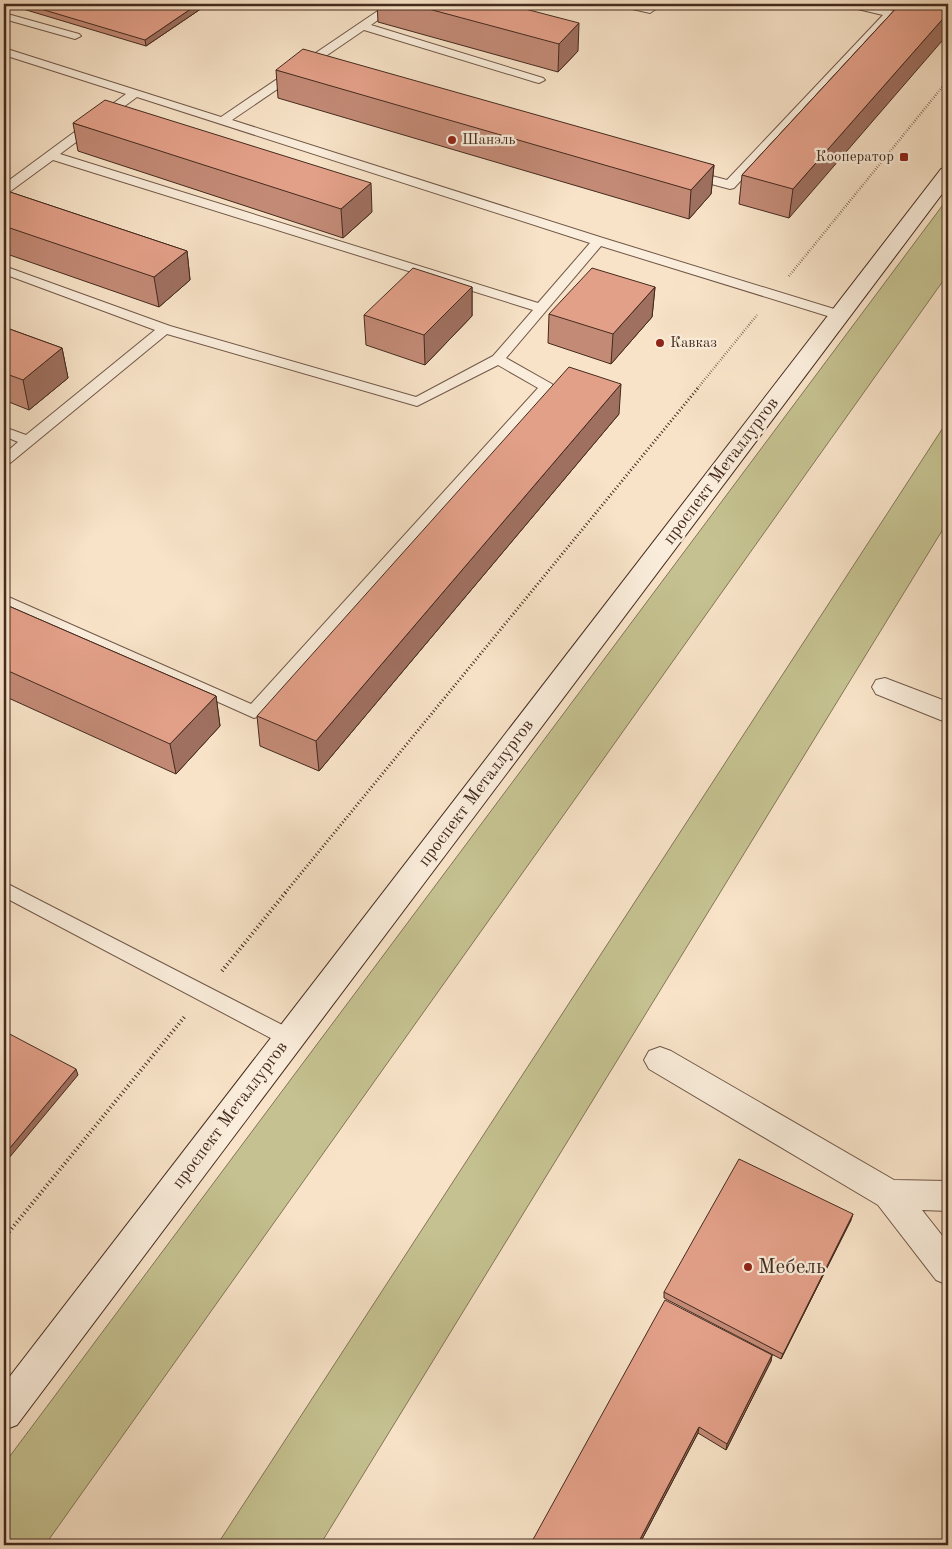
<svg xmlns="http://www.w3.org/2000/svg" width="952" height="1549" font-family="'Old Standard TT',serif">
  <rect width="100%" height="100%" fill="#f8e3c8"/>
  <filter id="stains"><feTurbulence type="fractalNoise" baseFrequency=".004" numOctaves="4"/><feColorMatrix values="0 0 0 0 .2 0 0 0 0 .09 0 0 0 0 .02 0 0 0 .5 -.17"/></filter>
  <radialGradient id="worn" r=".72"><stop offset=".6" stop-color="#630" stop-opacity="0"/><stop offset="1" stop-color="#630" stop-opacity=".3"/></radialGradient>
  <path fill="#c5c190" stroke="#847657" d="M 948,198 L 948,274 L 45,1545 L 4,1545 L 4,1464 Z
    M 948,420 L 948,521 L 320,1545 L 217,1545 Z"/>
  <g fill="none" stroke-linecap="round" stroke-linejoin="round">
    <g stroke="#715848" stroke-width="2">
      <path id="lane" d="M 388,4 L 400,4 L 371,25 L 543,78 L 545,80 L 539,83 L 535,82 L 364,30 L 232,120 L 603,238 L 844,312 L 846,315 L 844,318 L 834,318 L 601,246 L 506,358 L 552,384 L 554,387 L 552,390 L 260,716 L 254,718 L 4,606 L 4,595 L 251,704 L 538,388 L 498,365 L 417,406 L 167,334 L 9,464 L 4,466 L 4,454 L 18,442 L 4,436 L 4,427 L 26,435 L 155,330 L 4,274 L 4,266 L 170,326 L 416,397 L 493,356 L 533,310 L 53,160 L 8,193 L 4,194 L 4,184 L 126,94 L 4,55 L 4,48 L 221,117 ZM 137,97 L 590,243 L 538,303 L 60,154 Z
        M 618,4 L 648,6 L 651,4 L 663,4 L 650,13 L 619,6 Z
        M 844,4 L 863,4 L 895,11 L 897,13 L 734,188 L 730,189 L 685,177 L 683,174 L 689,170 L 727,180 L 883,15 L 845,6 Z
        M 4,13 L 79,34 L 81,36 L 75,39 L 4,19 Z
        M 4,882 L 296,1032 L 299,1038 L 296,1044 L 289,1046 L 282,1044 L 4,897 Z"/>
    </g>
    <g stroke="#715848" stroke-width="2">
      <path id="street" d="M 885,678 L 948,702 L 948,723 L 876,694 L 872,687 L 876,680 Z
        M 660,1047 L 671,1051 L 894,1180 L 948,1181 L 948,1211 L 922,1210 L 948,1243 L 948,1285 L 936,1280 L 878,1205 L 649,1069 L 644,1060 L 649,1051 Z"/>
    </g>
    <g stroke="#442a1e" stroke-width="2">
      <path id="secondary" d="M 948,167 L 948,186 L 17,1425 L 4,1430 L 4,1384 L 941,169 Z"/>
    </g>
    <path stroke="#442a1e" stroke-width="2.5" stroke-dasharray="0.5 2" stroke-linecap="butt" d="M 789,276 L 948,80
      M 697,389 L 757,315"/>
    <path stroke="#442a1e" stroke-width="3" stroke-dasharray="1 2.5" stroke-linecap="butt" d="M 285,893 L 698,388"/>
    <path stroke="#442a1e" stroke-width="4" stroke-dasharray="1 3" stroke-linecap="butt" d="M 222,971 L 286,892
      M 4,1238 L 186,1015"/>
    <use href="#lane" fill="#faeddb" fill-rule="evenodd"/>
    <use href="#street" fill="#faeddb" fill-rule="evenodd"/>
    <use href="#secondary" fill="#faeddb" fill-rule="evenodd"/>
  </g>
  <path fill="#c38a76" stroke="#442a1e" d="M 22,4 L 208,4 L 146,46 L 23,9 Z
    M 377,4 L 506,4 L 578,51 L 558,72 L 378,22 Z
    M 900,4 L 789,218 L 739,204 L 742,175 Z
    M 276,70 L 714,165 L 711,194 L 689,219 L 278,98 Z
    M 73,123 L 372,212 L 343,238 L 78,151 Z
    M 4,190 L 187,251 L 190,280 L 159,307 L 4,253 Z
    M 472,287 L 472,316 L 425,365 L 366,345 L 364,315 Z
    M 655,287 L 652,317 L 611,364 L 548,343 L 549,314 Z
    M 4,327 L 62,348 L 68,378 L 29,410 L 4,400 Z
    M 619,414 L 319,771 L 260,746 L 257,716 Z
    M 4,604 L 216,696 L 220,726 L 176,774 L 4,696 Z
    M 851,1220 L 781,1359 L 664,1298 L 664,1292 Z
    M 772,1355 L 771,1361 L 726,1450 L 698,1433 L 639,1545 L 530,1545 Z"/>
  <path fill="#9f7060" stroke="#442a1e" d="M 198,4 L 208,4 L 146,46 L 145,40 Z
    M 948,13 L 948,34 L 789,218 L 793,189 Z
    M 579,23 L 578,51 L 558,72 L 559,44 Z
    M 714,165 L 711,194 L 689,219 L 691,190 Z
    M 371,183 L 372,212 L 343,238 L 341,209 Z
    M 187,251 L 190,280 L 159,307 L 154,277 Z
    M 472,287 L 472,316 L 425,365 L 424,335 Z
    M 655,287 L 652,317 L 611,364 L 613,334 Z
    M 62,348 L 68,378 L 29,410 L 23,380 Z
    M 621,384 L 619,414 L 319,771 L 316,741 Z
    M 216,696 L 220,726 L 176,774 L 170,744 Z
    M 76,1069 L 78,1075 L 4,1164 L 4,1155 Z
    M 853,1214 L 851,1220 L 781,1359 L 783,1354 Z
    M 772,1355 L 771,1361 L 726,1450 L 727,1444 Z
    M 699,1427 L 698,1433 L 639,1545 L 637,1545 Z"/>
  <path fill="#e3a089" stroke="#442a1e" d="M 24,4 L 198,4 L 145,40 Z
    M 410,4 L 506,4 L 579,23 L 559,44 Z
    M 900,4 L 948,4 L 948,13 L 793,189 L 742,175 Z
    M 303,49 L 714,165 L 691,190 L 276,70 Z
    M 105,100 L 371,183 L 341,209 L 73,123 Z
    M 4,190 L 187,251 L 154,277 L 4,226 Z
    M 413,268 L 472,287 L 424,335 L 364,315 Z
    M 592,268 L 655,287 L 613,334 L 549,314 Z
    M 4,327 L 62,348 L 23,380 L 4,373 Z
    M 569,367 L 621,384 L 316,741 L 257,716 Z
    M 4,604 L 216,696 L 170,744 L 4,669 Z
    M 4,1031 L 76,1069 L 4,1155 Z
    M 739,1159 L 853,1214 L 783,1354 L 664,1292 Z
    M 665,1300 L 772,1355 L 727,1444 L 699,1427 L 637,1545 L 530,1545 Z"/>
  <g fill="#8f2418" stroke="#faeddb" stroke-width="2">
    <circle cx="452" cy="140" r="5"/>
    <rect x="899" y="152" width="10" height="10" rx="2.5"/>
    <circle cx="660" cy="343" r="5"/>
    <circle cx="748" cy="1267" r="5"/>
  </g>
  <g text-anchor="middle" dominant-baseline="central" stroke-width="4.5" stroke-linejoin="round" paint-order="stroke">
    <g font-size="15" fill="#442a1e" stroke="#faeddb" text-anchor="start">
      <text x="462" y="140">Шанэль</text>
      <text x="894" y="157" text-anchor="end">Кооператор</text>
      <text x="670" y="343">Кавказ</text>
    </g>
    <g font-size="18" fill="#442a1e" stroke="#faeddb">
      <text transform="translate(721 471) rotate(-53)">проспект Металлургов</text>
      <text transform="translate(476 793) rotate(-53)">проспект Металлургов</text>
      <text transform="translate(230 1115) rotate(-53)">проспект Металлургов</text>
    </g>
    <g font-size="21" fill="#442a1e" stroke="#faeddb" text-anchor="start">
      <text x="758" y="1267">Мебель</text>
    </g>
  </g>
  <rect width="952" height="1549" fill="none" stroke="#f8e3c8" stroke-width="20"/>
  <rect x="5" y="5" width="942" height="1539" fill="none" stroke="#442a1e" stroke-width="2.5"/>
  <rect x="10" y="10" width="932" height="1529" fill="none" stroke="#442a1e"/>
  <rect width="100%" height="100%" filter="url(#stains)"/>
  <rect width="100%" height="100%" fill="url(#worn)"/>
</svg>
